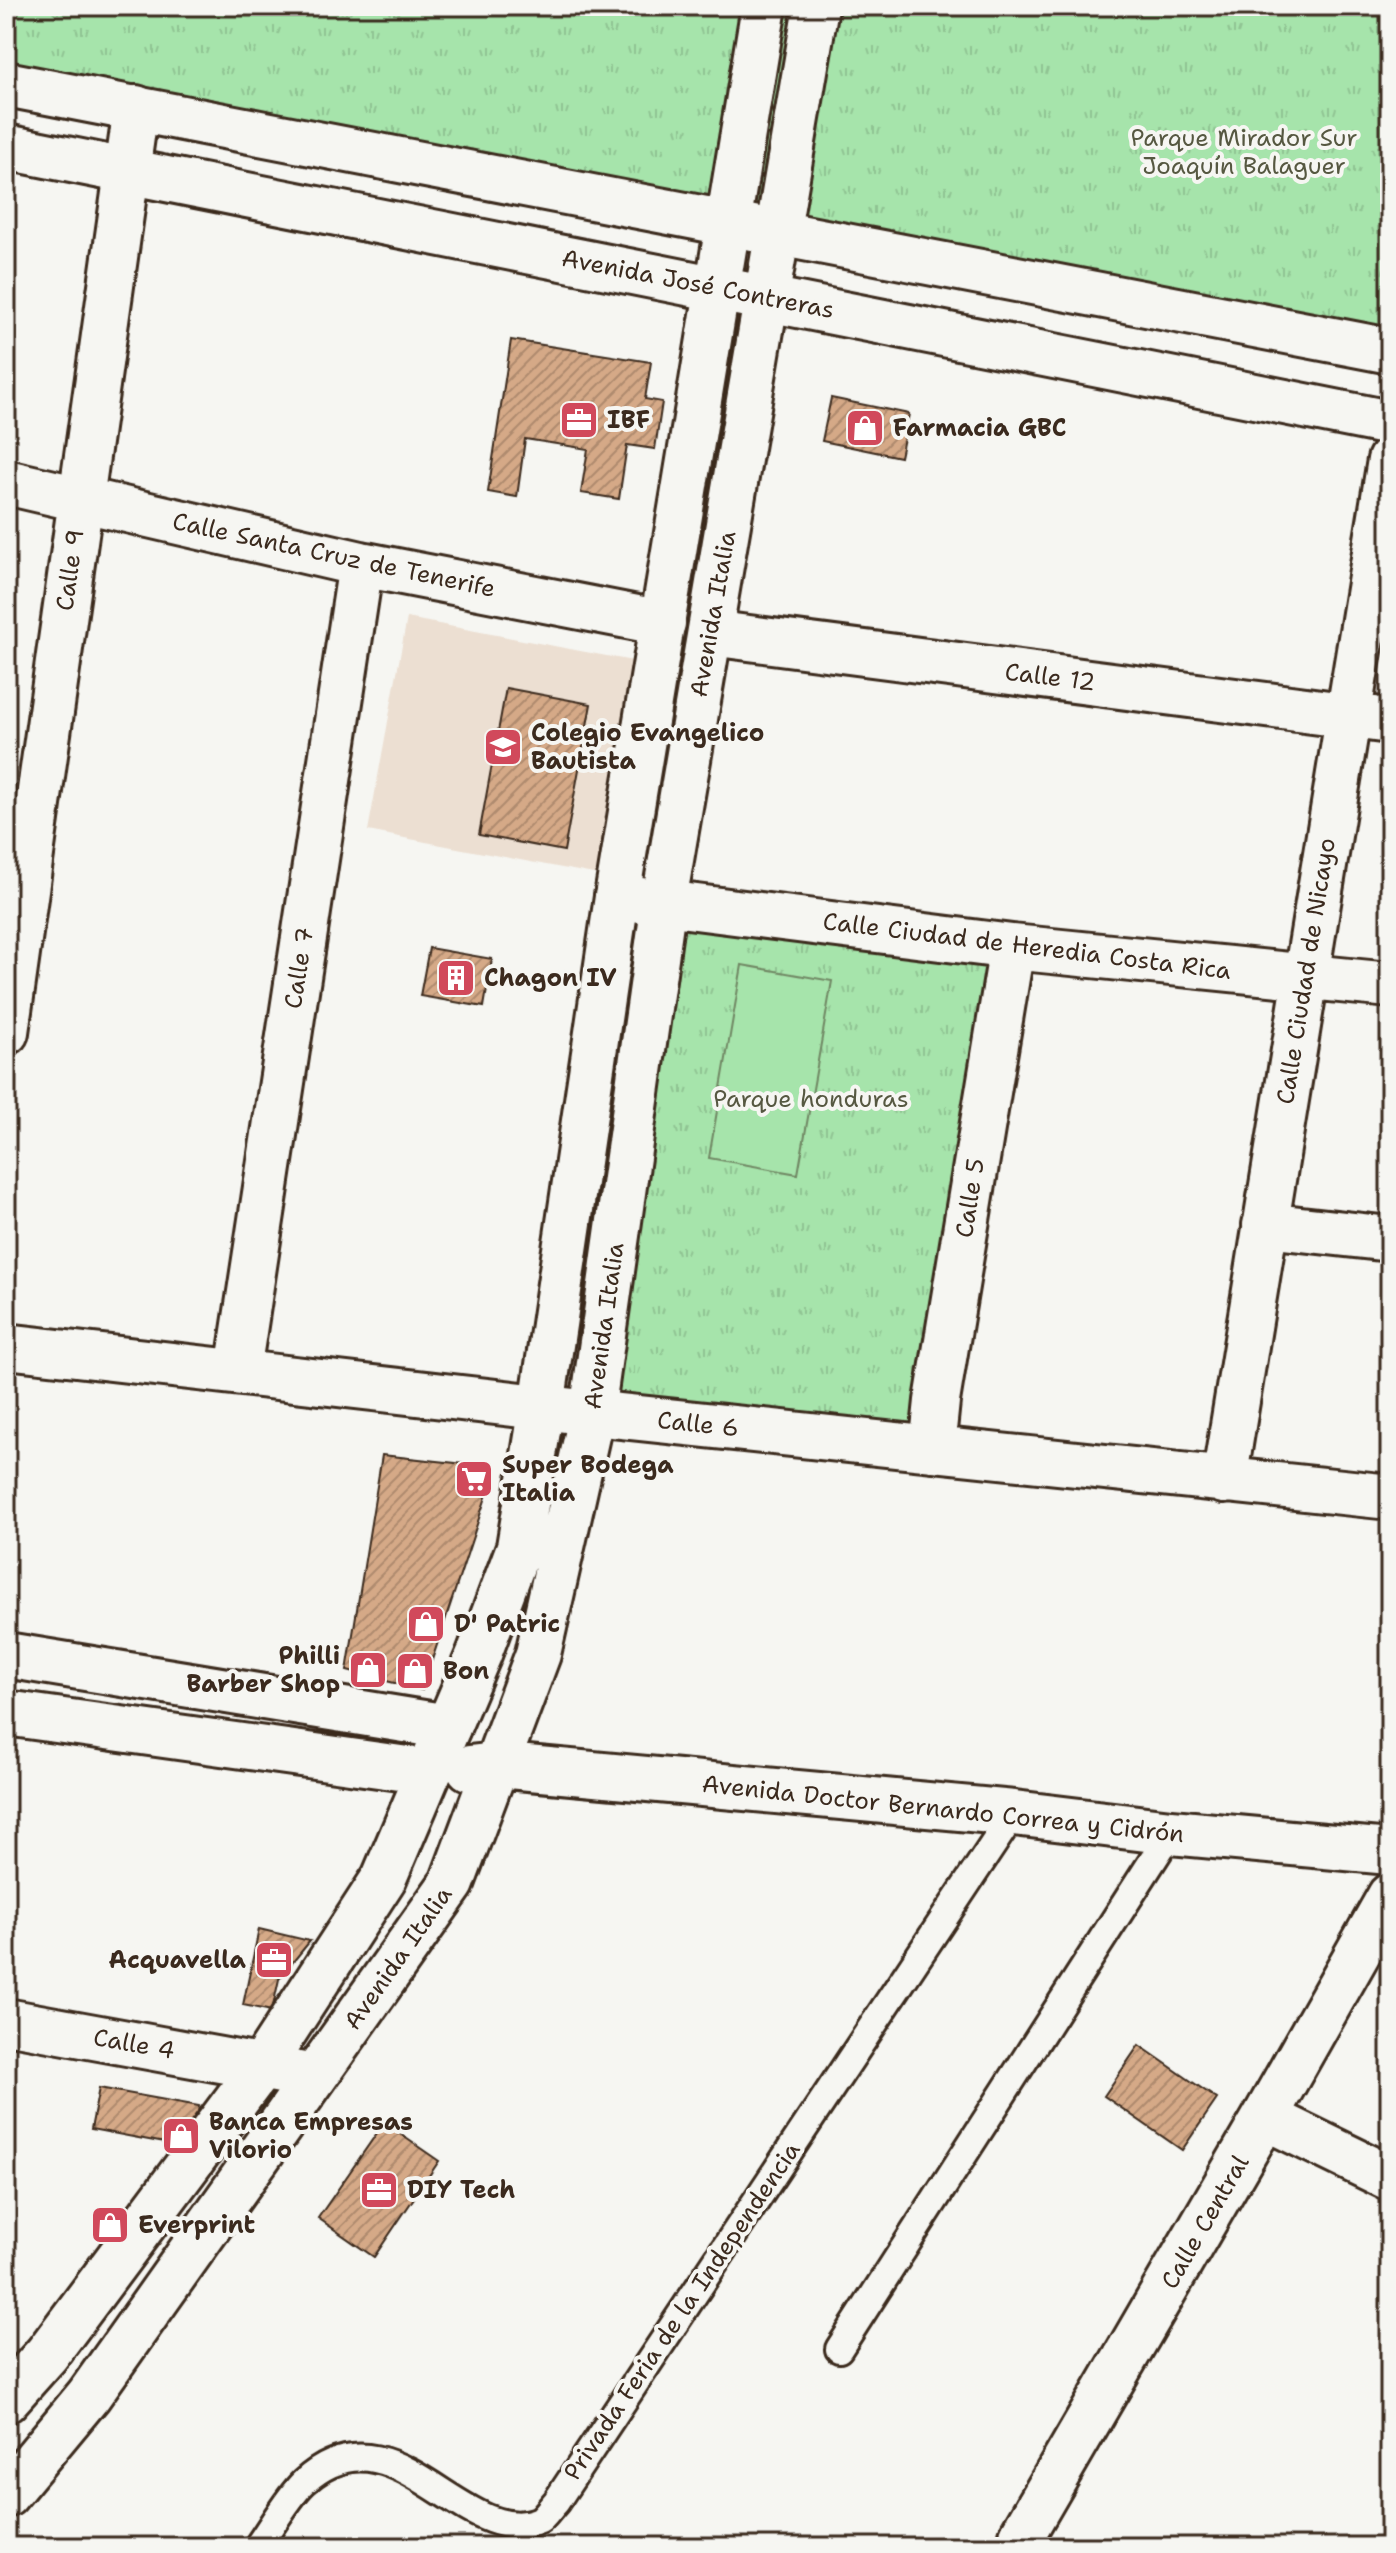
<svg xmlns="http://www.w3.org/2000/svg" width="1396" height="2553" font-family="'Shantell Sans',sans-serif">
  <defs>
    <pattern id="park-tufts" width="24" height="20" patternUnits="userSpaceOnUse" patternTransform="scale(2)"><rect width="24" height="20" fill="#a6e4ab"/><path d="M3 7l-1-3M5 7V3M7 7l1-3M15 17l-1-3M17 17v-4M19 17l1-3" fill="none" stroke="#90c493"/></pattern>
    <pattern id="building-hatch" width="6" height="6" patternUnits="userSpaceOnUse" patternTransform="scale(2)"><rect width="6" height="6" fill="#d5a987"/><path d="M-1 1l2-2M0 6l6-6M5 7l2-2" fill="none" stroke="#ae8a6e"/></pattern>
  </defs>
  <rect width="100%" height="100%" fill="#f6f6f2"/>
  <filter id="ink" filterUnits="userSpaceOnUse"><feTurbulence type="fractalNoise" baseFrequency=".0125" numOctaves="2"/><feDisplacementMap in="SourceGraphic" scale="16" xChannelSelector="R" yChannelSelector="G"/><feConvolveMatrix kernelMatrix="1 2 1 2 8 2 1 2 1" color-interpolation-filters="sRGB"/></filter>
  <g filter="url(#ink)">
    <path fill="#ecdfd2" d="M 407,618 L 638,662 L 599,875 L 368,831 Z"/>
    <path fill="url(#park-tufts)" stroke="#708764" stroke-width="2" d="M 6,6 L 1390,6 L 1390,329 L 6,62 Z
      M 664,901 L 1012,947 L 932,1449 L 592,1413 Z"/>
    <path fill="#a6e4ab" stroke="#708764" stroke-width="2" d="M 742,965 L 832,981 L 798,1174 L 709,1158 Z"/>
    <path fill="url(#building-hatch)" stroke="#3b2a1e" stroke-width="2" d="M 511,340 L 651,362 L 645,399 L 662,402 L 655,449 L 627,445 L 619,499 L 581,493 L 588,449 L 525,439 L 517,497 L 488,492 Z
      M 831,398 L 909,414 L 900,457 L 822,441 Z
      M 506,688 L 591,704 L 564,851 L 479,835 Z
      M 429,948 L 492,959 L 484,1007 L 420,996 Z
      M 382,1455 L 483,1466 L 490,1485 L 422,1690 L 347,1671 Z
      M 259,1929 L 310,1941 L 279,1979 L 272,2011 L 243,2005 Z
      M 1139,2045 L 1217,2099 L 1182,2150 L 1104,2096 Z
      M 99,2088 L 199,2106 L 191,2148 L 91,2129 Z
      M 384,2123 L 439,2161 L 374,2257 L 318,2218 Z"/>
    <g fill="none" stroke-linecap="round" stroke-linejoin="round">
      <g stroke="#3b2a1e" stroke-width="32">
        <path id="lane" d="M 839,2349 L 1171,1832
          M 257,2547 C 271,2528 287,2498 304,2482 C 394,2400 464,2553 540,2520 C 546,2515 551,2507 556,2502 L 1014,1813"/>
      </g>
      <g stroke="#3b2a1e" stroke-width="50">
        <path id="street" d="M 6,482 L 361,564 L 663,623
          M 710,633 L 1390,721
          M 617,897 L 1012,947 L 1390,985
          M 6,1032 L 136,108
          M 1265,1225 L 1390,1239
          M 6,1346 L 592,1413 L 1390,1497
          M 238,1371 L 361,564
          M 932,1449 L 937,1401 L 1012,947
          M 1224,1481 L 1390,460
          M 6,1655 L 448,1727
          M 6,1713 L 429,1772
          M 6,2021 L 314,2077
          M 1265,2117 L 1390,2178
          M 1023,2547 L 1022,2535 L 1265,2117 L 1390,1896"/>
      </g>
      <g stroke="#3b2a1e" stroke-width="50">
        <path id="secondary" d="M 6,84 L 1390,351
          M 6,147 L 1390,423
          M 469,1768 L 496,1765 L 1014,1813 L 1171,1832 L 1390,1852
          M 6,2400 L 47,2354 L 262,2066 L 384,1878 L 479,1654 L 519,1547 L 542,1406 L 617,897 L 764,6
          M 6,2495 L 89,2395 L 452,1883 L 538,1654 L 592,1413 L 664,901 L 816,6"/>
      </g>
      <use href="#lane" stroke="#f6f6f2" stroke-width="26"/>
      <use href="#street" stroke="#f6f6f2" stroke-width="44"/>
      <use href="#secondary" stroke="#f6f6f2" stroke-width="44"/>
    </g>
  </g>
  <defs>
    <g id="office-square" transform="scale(2)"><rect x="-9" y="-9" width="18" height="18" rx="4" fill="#d1495b" stroke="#f6f6f2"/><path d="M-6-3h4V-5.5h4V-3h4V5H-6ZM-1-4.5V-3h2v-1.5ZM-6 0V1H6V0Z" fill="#fff"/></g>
    <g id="shop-square" transform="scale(2)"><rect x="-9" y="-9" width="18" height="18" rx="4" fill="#d1495b" stroke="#f6f6f2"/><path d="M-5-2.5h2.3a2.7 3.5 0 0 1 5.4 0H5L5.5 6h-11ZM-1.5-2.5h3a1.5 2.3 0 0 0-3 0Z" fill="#fff"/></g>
    <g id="school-square" transform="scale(2)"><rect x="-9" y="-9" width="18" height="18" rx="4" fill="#d1495b" stroke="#f6f6f2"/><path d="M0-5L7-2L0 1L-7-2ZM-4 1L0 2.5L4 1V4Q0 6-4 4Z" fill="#fff"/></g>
    <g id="building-square" transform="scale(2)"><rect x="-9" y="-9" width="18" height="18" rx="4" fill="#d1495b" stroke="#f6f6f2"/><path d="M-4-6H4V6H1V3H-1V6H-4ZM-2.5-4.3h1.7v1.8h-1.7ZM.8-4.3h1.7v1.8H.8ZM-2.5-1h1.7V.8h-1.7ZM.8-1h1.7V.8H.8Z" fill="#fff"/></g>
    <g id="supermarket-square" transform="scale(2)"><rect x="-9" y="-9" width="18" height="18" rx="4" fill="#d1495b" stroke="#f6f6f2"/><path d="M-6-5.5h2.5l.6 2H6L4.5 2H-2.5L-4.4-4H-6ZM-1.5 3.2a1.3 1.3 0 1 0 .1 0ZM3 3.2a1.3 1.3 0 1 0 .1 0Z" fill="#fff"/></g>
  </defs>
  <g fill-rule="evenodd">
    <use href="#office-square" x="579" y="420"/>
    <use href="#shop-square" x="865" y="428"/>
    <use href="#school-square" x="503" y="747"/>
    <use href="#building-square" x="456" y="978"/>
    <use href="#supermarket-square" x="474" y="1479"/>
    <use href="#shop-square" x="426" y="1624"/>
    <use href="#shop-square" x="368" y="1670"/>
    <use href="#shop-square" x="415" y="1671"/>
    <use href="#office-square" x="274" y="1960"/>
    <use href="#shop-square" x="181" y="2136"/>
    <use href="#office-square" x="379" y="2190"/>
    <use href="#shop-square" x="110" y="2225"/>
  </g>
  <g text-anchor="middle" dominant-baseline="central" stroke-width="8" stroke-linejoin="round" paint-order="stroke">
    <g font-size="24" fill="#565841" stroke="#f6f6f2">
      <text x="1244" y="138">Parque Mirador Sur<tspan x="1244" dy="28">Joaquín Balaguer</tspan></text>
      <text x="811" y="1099">Parque honduras</text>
    </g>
    <g font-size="24" fill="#3b2a1e" stroke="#f6f6f2">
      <text transform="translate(698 284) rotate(11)">Avenida José Contreras</text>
      <text transform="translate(334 555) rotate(12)">Calle Santa Cruz de Tenerife</text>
      <text transform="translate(70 570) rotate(-82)">Calle 9</text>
      <text transform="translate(713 614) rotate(-80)">Avenida Italia</text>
      <text transform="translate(1050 677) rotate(7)">Calle 12</text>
      <text transform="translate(1027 946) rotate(7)">Calle Ciudad de Heredia Costa Rica</text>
      <text transform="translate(299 968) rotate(-81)">Calle 7</text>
      <text transform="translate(1306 971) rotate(-81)">Calle Ciudad de Nicayo</text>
      <text transform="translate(970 1198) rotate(-81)">Calle 5</text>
      <text transform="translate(604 1326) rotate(-82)">Avenida Italia</text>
      <text transform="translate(698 1424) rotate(6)">Calle 6</text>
      <text transform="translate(943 1809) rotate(6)">Avenida Doctor Bernardo Correa y Cidrón</text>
      <text transform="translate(398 1958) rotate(-55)">Avenida Italia</text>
      <text transform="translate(134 2044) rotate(10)">Calle 4</text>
      <text transform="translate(1205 2222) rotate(-60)">Calle Central</text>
      <text transform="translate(682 2311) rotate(-56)">Privada Feria de la Independencia</text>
    </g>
    <g font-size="24" font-weight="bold" fill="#3b2a1e" stroke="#f6f6f2" text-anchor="start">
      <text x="607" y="420">IBF</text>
      <text x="893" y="428">Farmacia GBC</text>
      <text x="531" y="733">Colegio Evangelico<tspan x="531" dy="28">Bautista</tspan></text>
      <text x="484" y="978">Chagon IV</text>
      <text x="502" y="1465">Super Bodega<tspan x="502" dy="28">Italia</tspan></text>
      <text x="454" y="1624">D' Patric</text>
      <text x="340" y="1656" text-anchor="end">Philli<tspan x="340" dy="28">Barber Shop</tspan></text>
      <text x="443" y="1671">Bon</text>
      <text x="246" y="1960" text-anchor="end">Acquavella</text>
      <text x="209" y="2122">Banca Empresas<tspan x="209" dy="28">Vilorio</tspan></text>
      <text x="407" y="2190">DIY Tech</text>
      <text x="138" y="2225">Everprint</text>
    </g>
  </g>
  <rect width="1396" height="2553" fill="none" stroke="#f6f6f2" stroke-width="32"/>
  <rect x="16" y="16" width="1364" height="2521" fill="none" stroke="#3b2a1e" stroke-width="3" filter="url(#ink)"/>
</svg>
